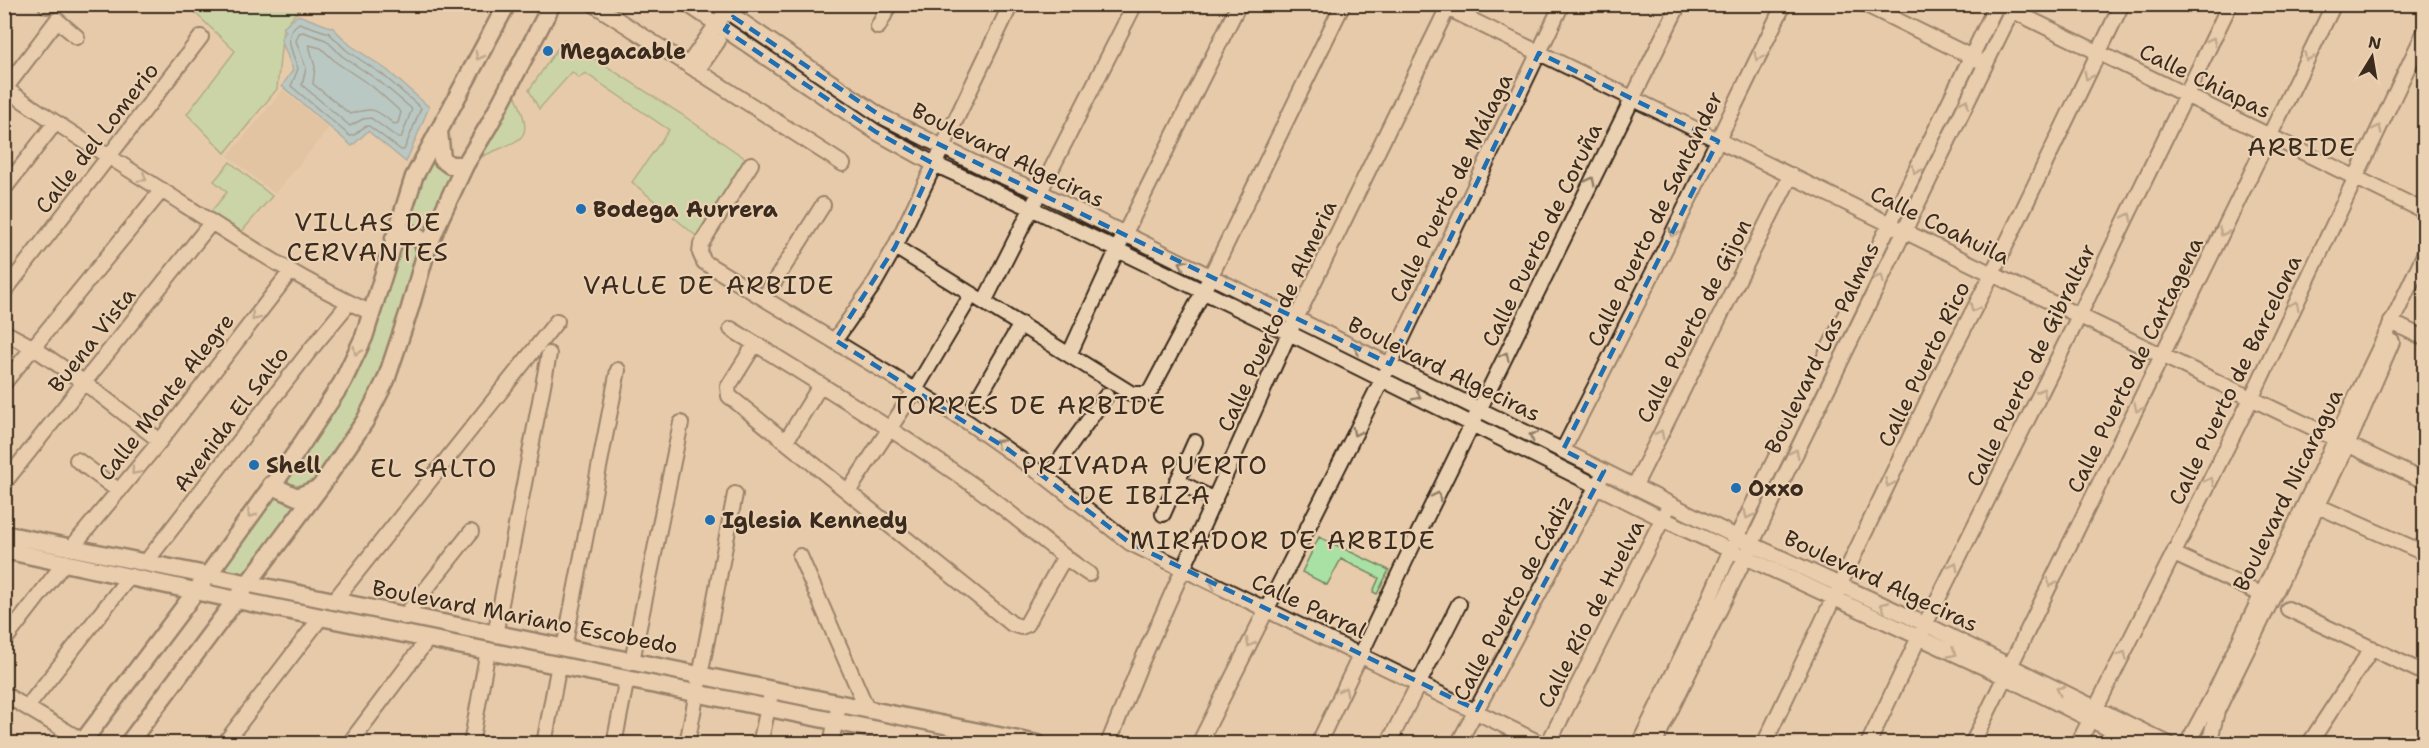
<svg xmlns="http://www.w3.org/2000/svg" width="2429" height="748" font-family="'Shantell Sans',sans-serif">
  <rect width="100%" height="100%" fill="#e7cbaa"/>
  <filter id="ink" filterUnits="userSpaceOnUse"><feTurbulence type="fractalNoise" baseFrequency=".0167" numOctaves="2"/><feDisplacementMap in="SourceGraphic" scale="12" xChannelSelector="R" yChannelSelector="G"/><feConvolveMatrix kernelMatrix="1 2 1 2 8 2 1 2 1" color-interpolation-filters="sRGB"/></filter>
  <g filter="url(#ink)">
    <path fill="#dbbc9a" d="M 283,90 L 329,128 L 275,194 L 228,156 Z"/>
    <path fill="#a9e0a4" stroke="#728561" stroke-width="1.5" d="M 187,5 L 303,5 L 283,28 L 277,89 L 225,153 L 187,114 L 235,51 Z
      M 564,39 L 681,114 L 746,159 L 696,236 L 632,182 L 669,130 L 585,73 L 579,78 L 572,72 L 539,109 L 529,90 Z
      M 514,92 C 536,143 524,137 481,157 L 486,142 L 503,121 Z
      M 438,151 L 456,168 L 400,323 L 362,421 L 246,576 L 222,569 L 354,382 L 360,368 L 421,177 Z
      M 230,162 L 272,196 L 238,236 L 210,213 L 227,192 L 214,181 Z
      M 1319,537 L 1389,570 L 1377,594 L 1373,592 L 1379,578 L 1341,559 L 1327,585 L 1302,572 Z"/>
    <path fill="#83c6e4" stroke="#668895" stroke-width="1.5" d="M 298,15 L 333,28 L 350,45 L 387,70 L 429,107 L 406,162 L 368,131 L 352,146 L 282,86 L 293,70 L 281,39 L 286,31 L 283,28 Z"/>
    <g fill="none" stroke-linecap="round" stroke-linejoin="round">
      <path stroke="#58686d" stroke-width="1.5" d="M 299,23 L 329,33 L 346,50 L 383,75 L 421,108 L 404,150 L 401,150 L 369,126 C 361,125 358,136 350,136 L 291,86 L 298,69 C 293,52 281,35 299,23 Z
        M 303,32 L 326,40 L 342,56 L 379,81 L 412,109 L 401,138 L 398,138 L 371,118 L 363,119 L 350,126 L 302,85 L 306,68 L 296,41 L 299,33 Z
        M 309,45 L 321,48 L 337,63 L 373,87 L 401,112 L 398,123 L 394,124 C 375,108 373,107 350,114 L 313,84 L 315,67 Z"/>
      <g stroke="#3b2a1e" stroke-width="18">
        <path id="minor" d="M 45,4 L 47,6
          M 593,4 L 843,164
          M 687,4 L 876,132 L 934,164 L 1031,208 L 1289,333 L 1663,519 L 2005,677 L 2139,744
          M 716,4 L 881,116 L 988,170 L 1040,192 L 1751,544 L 1925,624 L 2169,744
          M 1439,4 L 1992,274 L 2424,481
          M 1864,4 L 1978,60
          M 2005,7 L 2424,211
          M 878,27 L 890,4
          M 688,65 L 721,18
          M 697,71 L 718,41
          M 6,89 C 57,125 110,157 163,191 C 230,234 298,280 372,313
          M 4,90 L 57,20 L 77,37
          M 751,164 L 701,244 L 700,253 L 704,262 L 969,423 L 1047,478 L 1130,543 L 1542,744
          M 4,189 L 55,123
          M 895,247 L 1132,394 L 1147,394 L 1151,390 L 1203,292 L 1343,4
          M 4,292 L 201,37
          M 764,298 L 823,205
          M 984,302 L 1135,4
          M 2391,322 L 2424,338
          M 731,329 C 813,379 895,430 973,485 C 1013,513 1048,547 1089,574
          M 4,332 L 34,348 L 85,383 L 160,441
          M 835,340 L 874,284 L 895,247 L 1011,4
          M 755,344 L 728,387 L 729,396 L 1012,624 L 1021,627 L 1026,625 L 1064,558
          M 1070,353 L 1124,235 L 1239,4
          M 4,383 L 162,190
          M 975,403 L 1021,324
          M 786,441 L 820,386
          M 1563,450 L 1667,245 L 1784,4
          M 77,460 L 119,491
          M 1047,478 L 1106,396
          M 1177,481 L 1215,500
          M 4,483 L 211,223
          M 1634,487 L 1791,175
          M 848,492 L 915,390 L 972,294
          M 2311,503 L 2424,553
          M 1163,514 L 1195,442
          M 72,547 L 160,441 L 291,271
          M 2174,554 L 2267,597
          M 800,556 L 867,709
          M 146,562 L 311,349 L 349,303
          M 333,602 L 557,321
          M 2288,609 L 2424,673
          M 404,617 L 471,532
          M 495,635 L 549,354
          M 4,641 L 65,562
          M 564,648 L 618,370
          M 632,661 L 681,423
          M 4,694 L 83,741
          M 28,706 L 130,576
          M 2188,742 L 2214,694 L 2424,255
          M 224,744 L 322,616
          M 349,744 L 428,639
          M 471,744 L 488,650
          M 544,744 L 559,664
          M 614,744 L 627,678
          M 687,744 L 735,494
          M 760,744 L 772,689
          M 831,744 L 839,703
          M 1108,744 L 1140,665 L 1289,333 L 1447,9
          M 1199,744 L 1390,364 L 1562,4
          M 1318,744 L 1417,536 L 1679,4
          M 1388,744 L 1459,604
          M 1458,744 L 1601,478
          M 1548,744 L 1667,510
          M 1639,744 L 1708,602 L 1731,549 L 1997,4
          M 1654,744 L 2015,4
          M 1764,744 L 1935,385 L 1992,274 L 2122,4
          M 1868,744 L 1919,637 L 2079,316 L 2230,4
          M 1972,744 L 2334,4
          M 2078,744 L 2251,399 L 2424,33
          M 2209,744 L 2217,711 L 2347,446 L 2392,342
          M 2309,744 L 2372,648"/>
      </g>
      <g stroke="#3b2a1e" stroke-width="21">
        <path id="major" d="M 439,132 L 442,159 L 450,165 L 465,165
          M 394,238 C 410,228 421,234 426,252
          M 271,485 L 297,497 L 317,489
          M 4,534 L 1038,744
          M 4,550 L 237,600 L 947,744
          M 81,744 L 208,575 L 295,454 L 342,383 L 364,337 L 414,177 L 507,4
          M 128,744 L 321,486 L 365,421 L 386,380 L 410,308 L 426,252 L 441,216 L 465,165 L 489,125 L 552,4"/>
      </g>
      <use href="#minor" stroke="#ead1b2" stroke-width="14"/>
      <use href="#major" stroke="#ead1b2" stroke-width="16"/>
    </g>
    <defs><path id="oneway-chevron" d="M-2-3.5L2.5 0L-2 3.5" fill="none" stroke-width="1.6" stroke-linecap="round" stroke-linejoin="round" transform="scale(1.5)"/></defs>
    <g stroke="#927e68">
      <use href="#oneway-chevron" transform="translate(2212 41) rotate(-64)"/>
      <use href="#oneway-chevron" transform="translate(479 56) rotate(118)"/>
      <use href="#oneway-chevron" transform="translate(1758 57) rotate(116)"/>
      <use href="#oneway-chevron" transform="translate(2308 57) rotate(116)"/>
      <use href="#oneway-chevron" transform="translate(2088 76) rotate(116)"/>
      <use href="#oneway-chevron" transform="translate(1965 103) rotate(-64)"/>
      <use href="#oneway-chevron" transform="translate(2378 129) rotate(-64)"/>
      <use href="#oneway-chevron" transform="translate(1916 170) rotate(116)"/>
      <use href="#oneway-chevron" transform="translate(143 178) rotate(32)"/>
      <use href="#oneway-chevron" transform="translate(1591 181) rotate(-64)"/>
      <use href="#oneway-chevron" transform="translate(2128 217) rotate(-64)"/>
      <use href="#oneway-chevron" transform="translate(2223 232) rotate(116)"/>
      <use href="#oneway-chevron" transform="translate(1673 233) rotate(116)"/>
      <use href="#oneway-chevron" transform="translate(1183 264) rotate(-153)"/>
      <use href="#oneway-chevron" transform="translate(1880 278) rotate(-64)"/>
      <use href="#oneway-chevron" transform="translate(2295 305) rotate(-65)"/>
      <use href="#oneway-chevron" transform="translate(1974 308) rotate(117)"/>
      <use href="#oneway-chevron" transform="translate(255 317) rotate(128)"/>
      <use href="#oneway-chevron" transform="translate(1358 349) rotate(-155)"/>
      <use href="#oneway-chevron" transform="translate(357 351) rotate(115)"/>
      <use href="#oneway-chevron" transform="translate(1505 356) rotate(-64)"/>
      <use href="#oneway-chevron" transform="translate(2042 392) rotate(-63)"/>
      <use href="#oneway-chevron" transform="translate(1417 396) rotate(26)"/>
      <use href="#oneway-chevron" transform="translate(2138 408) rotate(116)"/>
      <use href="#oneway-chevron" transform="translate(1356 432) rotate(117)"/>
      <use href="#oneway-chevron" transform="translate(1660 434) rotate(-63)"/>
      <use href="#oneway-chevron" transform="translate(1533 436) rotate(-154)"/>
      <use href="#oneway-chevron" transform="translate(999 443) rotate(-146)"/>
      <use href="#oneway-chevron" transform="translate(1795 453) rotate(-64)"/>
      <use href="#oneway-chevron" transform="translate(135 471) rotate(130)"/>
      <use href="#oneway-chevron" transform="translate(2210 481) rotate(-64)"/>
      <use href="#oneway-chevron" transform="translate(1889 483) rotate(115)"/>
      <use href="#oneway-chevron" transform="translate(1437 496) rotate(-64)"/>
      <use href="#oneway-chevron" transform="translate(251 514) rotate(125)"/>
      <use href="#oneway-chevron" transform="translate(1748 515) rotate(116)"/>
      <use href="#oneway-chevron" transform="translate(1954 566) rotate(-63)"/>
      <use href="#oneway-chevron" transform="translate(2051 583) rotate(116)"/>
      <use href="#oneway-chevron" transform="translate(1214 584) rotate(-155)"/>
      <use href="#oneway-chevron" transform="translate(1884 606) rotate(-155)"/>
      <use href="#oneway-chevron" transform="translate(1250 643) rotate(117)"/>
      <use href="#oneway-chevron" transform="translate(1953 653) rotate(25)"/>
      <use href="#oneway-chevron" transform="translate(2123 655) rotate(-63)"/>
      <use href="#oneway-chevron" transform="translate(2060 690) rotate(-155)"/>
      <use href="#oneway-chevron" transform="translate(1344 691) rotate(-64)"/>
    </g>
  </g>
  <path d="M0 0H2429V748H0ZM 733,17 L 881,116 L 1390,364 L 1539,53 L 1718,141 L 1563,450 L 1604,471 L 1477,710 L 1130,543 L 1009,450 L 835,340 L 895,247 L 934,164 L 876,132 L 725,30 Z" fill="#e7cbaa" fill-opacity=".55" fill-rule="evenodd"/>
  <path fill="none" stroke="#1f6fb2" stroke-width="4.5" stroke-dasharray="12 8" stroke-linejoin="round" d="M 733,17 L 881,116 L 1390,364 L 1539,53 L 1718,141 L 1563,450 L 1604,471 L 1477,710 L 1130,543 L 1009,450 L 835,340 L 895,247 L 934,164 L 876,132 L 725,30 Z"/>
  <g fill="#1f6fb2" stroke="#ead1b2" stroke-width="2">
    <circle cx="548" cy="51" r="6"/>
    <circle cx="581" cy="209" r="6"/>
    <circle cx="254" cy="465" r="6"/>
    <circle cx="1736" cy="488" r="6"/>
    <circle cx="710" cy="520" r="6"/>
  </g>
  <g text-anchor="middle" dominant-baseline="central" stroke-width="4.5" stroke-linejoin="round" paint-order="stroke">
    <g font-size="22" font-weight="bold" fill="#3b2a1e" stroke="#ead1b2" text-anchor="start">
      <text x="560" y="51">Megacable</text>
      <text x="593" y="209">Bodega Aurrera</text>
      <text x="266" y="465">Shell</text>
      <text x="1748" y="488">Oxxo</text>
      <text x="722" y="520">Iglesia Kennedy</text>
    </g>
    <g font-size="22" fill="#3b2a1e" stroke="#ead1b2">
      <text transform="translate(2205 81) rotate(26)">Calle Chiapas</text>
      <text transform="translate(97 138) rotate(-52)">Calle del Lomerio</text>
      <text transform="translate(1008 155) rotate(26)">Boulevard Algeciras</text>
      <text transform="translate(1451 188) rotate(-64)">Calle Puerto de Málaga</text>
      <text transform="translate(1655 219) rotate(-64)">Calle Puerto de Santander</text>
      <text transform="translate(1940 225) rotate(26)">Calle Coahuila</text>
      <text transform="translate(1542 235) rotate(-64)">Calle Puerto de Coruña</text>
      <text transform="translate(1277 316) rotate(-65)">Calle Puerto de Almeria</text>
      <text transform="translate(1694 321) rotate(-63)">Calle Puerto de Gijon</text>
      <text transform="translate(92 340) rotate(-52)">Buena Vista</text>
      <text transform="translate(1822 348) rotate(-64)">Boulevard Las Palmas</text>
      <text transform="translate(1924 364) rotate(-64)">Calle Puerto Rico</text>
      <text transform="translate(2031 365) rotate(-64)">Calle Puerto de Gibraltar</text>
      <text transform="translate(2135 365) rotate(-64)">Calle Puerto de Cartagena</text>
      <text transform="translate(1444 369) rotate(26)">Boulevard Algeciras</text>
      <text transform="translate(2235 380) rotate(-64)">Calle Puerto de Barcelona</text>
      <text transform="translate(166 397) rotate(-52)">Calle Monte Alegre</text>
      <text transform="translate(231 419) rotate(-53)">Avenida El Salto</text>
      <text transform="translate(2288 490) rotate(-64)">Boulevard Nicaragua</text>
      <text transform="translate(1881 581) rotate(25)">Boulevard Algeciras</text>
      <text transform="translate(1513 598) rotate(-62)">Calle Puerto de Cádiz</text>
      <text transform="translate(1309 606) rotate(25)">Calle Parral</text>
      <text transform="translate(1591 614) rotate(-63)">Calle Río de Huelva</text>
      <text transform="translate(525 617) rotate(11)">Boulevard Mariano Escobedo</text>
    </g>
    <g font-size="26" letter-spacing="1.5" fill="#3b2a1e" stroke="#ead1b2">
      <text x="2302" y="146">ARBIDE</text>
      <text x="368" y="221">VILLAS DE<tspan x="368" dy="30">CERVANTES</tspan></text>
      <text x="709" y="284">VALLE DE ARBIDE</text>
      <text x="1029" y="404">TORRES DE ARBIDE</text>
      <text x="1145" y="464">PRIVADA PUERTO<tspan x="1145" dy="30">DE IBIZA</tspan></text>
      <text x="434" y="467">EL SALTO</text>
      <text x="1283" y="539">MIRADOR DE ARBIDE</text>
    </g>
  </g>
  <rect width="2429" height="748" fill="none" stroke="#ead1b2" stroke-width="24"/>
  <rect x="12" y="12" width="2405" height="724" fill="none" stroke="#3b2a1e" stroke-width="2" filter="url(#ink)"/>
  <g transform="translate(2372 57) rotate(11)" stroke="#ead1b2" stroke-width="4.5" paint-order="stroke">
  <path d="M0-4.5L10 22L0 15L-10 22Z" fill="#3b2a1e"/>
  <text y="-9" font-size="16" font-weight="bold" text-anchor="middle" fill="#3b2a1e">N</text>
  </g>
</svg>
